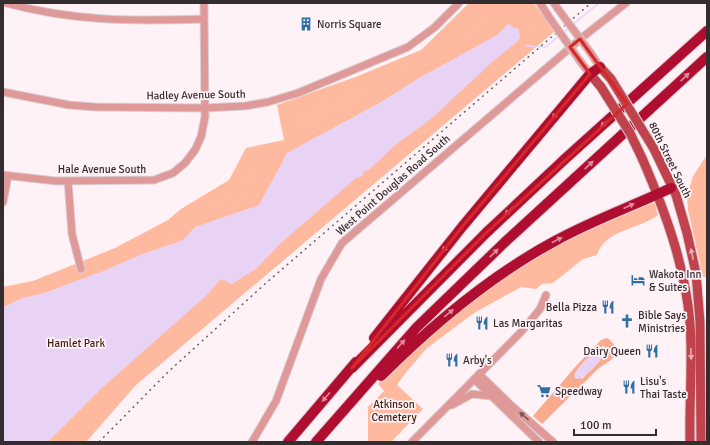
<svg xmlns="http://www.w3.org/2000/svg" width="710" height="445" font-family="Signika,sans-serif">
  <rect width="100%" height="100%" fill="#fff2f6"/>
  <path fill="#ffb99f" d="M 469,3 L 534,3 L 555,31 L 136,385 L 86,442 L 3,442 L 3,287 L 33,281 L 115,248 L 168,220 L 181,209 L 229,180 L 246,148 L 284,140 L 277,105 L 358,76 L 421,50 Z
    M 707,155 L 707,277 L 703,277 L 688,210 L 687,196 L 693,176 Z
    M 651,202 L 655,204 L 658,215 C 640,229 604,230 597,255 L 583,259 L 553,283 L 542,284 L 536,289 L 521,287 L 474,313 L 427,348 L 407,371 L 397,385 L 423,409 L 391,442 L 368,442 L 368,407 L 384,391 L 378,384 C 423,340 470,299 523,264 C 563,239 607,221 651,202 Z"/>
  <path fill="#faab8e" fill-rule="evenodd" d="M 606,338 L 609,339 L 618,349 L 618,352 L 611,360 L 599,368 L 542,424 L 533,416 L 576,366 L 601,340 ZM 603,346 L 606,347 L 605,354 L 582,379 L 575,373 L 599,348 Z"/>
  <path fill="#e8d3f5" d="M 510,24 L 513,28 L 519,29 L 520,37 L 518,41 L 491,63 L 431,119 L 395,145 L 370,169 L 363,172 L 363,174 L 360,178 L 357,177 L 281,243 L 256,269 L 232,284 L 221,279 L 207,295 L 102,388 L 48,442 L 3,442 L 3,307 L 23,298 L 44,293 L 106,270 L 140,255 L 183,240 L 195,227 L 259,205 L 287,153 L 381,102 L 419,78 L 497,35 L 507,25 Z
    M 603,346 L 607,348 C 606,356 584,381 576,379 L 574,376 C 577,367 594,350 603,346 Z"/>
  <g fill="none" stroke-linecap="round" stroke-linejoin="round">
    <path stroke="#e8d3f5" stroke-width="1.5" d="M 572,25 L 599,3
      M 563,33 L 569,28
      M 526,46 L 546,47 L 560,35"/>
    <g stroke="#dacfd2" stroke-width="9">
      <path id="minor" d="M 6,3 C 76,22 132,21 204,19
        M 540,3 L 549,17
        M 554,3 L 558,9
        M 590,52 L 600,67
        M 580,61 L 590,74
        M 3,92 L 69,105 L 95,107 L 204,108 L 245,106 L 268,102 L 298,93 L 408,47 L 435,27 L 459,3
        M 3,175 L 56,181 L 154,180 L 173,173 L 185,163 L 195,150 L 201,137 L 205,117 L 204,3
        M 68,181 L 72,234 L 81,269
        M 3,202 L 8,176
        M 479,374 L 513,407 L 553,442
        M 474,379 L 539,442
        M 452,405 L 472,394 L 491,396
        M 252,442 L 276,401 L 321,279 L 342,243 L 584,36 L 626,3
        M 412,442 L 521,332 L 540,309 L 546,295"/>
    </g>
    <g stroke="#dacfd2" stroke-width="11">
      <path id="major" d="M 600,67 L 611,79
        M 590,74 L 601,87
        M 654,149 L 676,195 L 687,233 L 696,273 L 700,322 L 701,442
        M 642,158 C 665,211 685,265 690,323 C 693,363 689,402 690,442"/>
    </g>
    <g stroke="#dacfd2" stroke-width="12">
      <path id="highway" d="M 374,338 L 462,227 L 590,74 L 600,67
        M 352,368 L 486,233 L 566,158 L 707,31
        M 381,376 C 433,324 490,276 555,241 C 593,220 633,206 671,188
        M 288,442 L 356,362
        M 316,442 L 417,327 L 504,243 L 707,57"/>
    </g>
    <use href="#minor" stroke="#df9999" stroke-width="7"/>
    <use href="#major" stroke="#bf424c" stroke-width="9"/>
    <use href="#highway" stroke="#b00e30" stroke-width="10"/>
    <path stroke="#6c6366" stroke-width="1.5" stroke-dasharray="2 4" stroke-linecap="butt" d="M 99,442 L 168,372 L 266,283 L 591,3"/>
    <g stroke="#dacfd2" stroke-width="9" stroke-linecap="butt">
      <path id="minor-bridge" d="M 558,9 L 590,52
        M 549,17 L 580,61"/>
    </g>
    <g stroke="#dacfd2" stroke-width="11" stroke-linecap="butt">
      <path id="major-bridge" d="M 611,79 L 654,149
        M 601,87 L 630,133 L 642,158"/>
    </g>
    <use href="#minor-bridge" stroke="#df9999" stroke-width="7"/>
    <use href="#major-bridge" stroke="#bf424c" stroke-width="9"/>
  </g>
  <defs><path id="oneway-solid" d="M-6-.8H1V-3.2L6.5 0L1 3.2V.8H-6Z"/></defs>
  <g fill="#db8b9d">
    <use href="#oneway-solid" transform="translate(685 77) rotate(-43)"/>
    <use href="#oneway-solid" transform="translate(556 114) rotate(130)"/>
    <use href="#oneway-solid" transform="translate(605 123) rotate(139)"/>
    <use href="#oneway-solid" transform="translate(589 165) rotate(-43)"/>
    <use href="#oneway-solid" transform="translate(629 206) rotate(-24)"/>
    <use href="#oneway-solid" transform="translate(509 211) rotate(137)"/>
    <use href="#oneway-solid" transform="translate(557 240) rotate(-28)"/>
    <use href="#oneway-solid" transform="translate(446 247) rotate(129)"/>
    <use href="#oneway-solid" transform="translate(494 253) rotate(-44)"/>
    <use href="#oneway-solid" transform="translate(449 313) rotate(-39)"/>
    <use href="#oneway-solid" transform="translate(401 344) rotate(-48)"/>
    <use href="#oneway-solid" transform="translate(326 397) rotate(131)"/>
  </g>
  <g fill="#e5acb2">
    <use href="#oneway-solid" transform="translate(692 254) rotate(-102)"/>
    <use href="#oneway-solid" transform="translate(691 354) rotate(88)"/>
  </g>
  <use fill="#785859" href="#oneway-solid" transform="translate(524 416) rotate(-140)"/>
  <path fill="none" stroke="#d62828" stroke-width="3" stroke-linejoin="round" d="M 580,39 L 627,104 L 486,233 L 352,368 L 462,227 L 590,74 L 570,47 Z"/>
  <defs>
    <g id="building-bare" transform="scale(1.08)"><path d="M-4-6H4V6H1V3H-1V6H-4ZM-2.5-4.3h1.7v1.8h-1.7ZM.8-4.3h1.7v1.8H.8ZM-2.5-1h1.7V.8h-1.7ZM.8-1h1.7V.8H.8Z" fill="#2e6fa5" stroke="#fff2f6" stroke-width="2.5" paint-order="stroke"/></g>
    <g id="hotel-bare" transform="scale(1.08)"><path d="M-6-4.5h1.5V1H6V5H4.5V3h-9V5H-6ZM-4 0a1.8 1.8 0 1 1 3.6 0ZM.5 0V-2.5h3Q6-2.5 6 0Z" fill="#2e6fa5" stroke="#fff2f6" stroke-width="2.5" paint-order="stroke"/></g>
    <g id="restaurant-bare" transform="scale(1.08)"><path d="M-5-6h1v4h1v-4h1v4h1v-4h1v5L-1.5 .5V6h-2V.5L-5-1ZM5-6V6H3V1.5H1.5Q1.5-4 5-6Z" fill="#2e6fa5" stroke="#fff2f6" stroke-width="2.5" paint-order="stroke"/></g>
    <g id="church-bare" transform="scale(1.08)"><path d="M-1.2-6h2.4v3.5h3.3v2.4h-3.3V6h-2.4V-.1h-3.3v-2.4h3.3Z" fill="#2e6fa5" stroke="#fff2f6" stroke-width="2.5" paint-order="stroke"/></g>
    <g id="supermarket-bare" transform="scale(1.08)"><path d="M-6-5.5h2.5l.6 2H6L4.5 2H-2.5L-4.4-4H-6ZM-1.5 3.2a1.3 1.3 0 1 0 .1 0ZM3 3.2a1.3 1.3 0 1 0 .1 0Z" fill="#2e6fa5" stroke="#fff2f6" stroke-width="2.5" paint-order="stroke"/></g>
  </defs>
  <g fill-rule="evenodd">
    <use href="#building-bare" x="306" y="24"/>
    <use href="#hotel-bare" x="638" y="280"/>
    <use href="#restaurant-bare" x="608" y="307"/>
    <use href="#church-bare" x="627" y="321"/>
    <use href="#restaurant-bare" x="482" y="323"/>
    <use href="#restaurant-bare" x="652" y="351"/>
    <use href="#restaurant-bare" x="452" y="360"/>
    <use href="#restaurant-bare" x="629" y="387"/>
    <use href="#supermarket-bare" x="544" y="391"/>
  </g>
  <g text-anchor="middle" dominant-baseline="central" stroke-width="3.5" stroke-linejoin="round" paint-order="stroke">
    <g font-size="11" fill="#342d2f" stroke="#fff2f6" text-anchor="start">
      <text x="317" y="24">Norris Square</text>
      <text x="649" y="274">Wakota Inn<tspan x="649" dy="13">&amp; Suites</tspan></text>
      <text x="597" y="307" text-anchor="end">Bella Pizza</text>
      <text x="638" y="315">Bible Says<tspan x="638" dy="13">Ministries</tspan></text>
      <text x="493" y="323">Las Margaritas</text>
      <text x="641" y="351" text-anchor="end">Dairy Queen</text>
      <text x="463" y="360">Arby's</text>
      <text x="640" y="381">Lisu's<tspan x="640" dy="13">Thai Taste</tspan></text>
      <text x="555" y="391">Speedway</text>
    </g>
    <g font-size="11" fill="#342d2f" stroke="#fff2f6">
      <text transform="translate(196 95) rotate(-1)">Hadley Avenue South</text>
      <text transform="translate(670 160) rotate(64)">80th Street South</text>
      <text x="102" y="169">Hale Avenue South</text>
      <text transform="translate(393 185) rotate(-41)">West Point Douglas Road South</text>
    </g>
    <g font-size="11" fill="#451f10" stroke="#fff2f6">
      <text x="76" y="343">Hamlet Park</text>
      <text x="394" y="404">Atkinson<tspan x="394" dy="13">Cemetery</tspan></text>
    </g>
  </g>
  <rect width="710" height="445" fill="none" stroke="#342d2f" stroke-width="8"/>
  <path d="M574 429v6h82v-6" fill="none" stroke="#342d2f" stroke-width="2"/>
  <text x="580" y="429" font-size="12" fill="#342d2f" stroke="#fff2f6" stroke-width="3" paint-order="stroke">100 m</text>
</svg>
